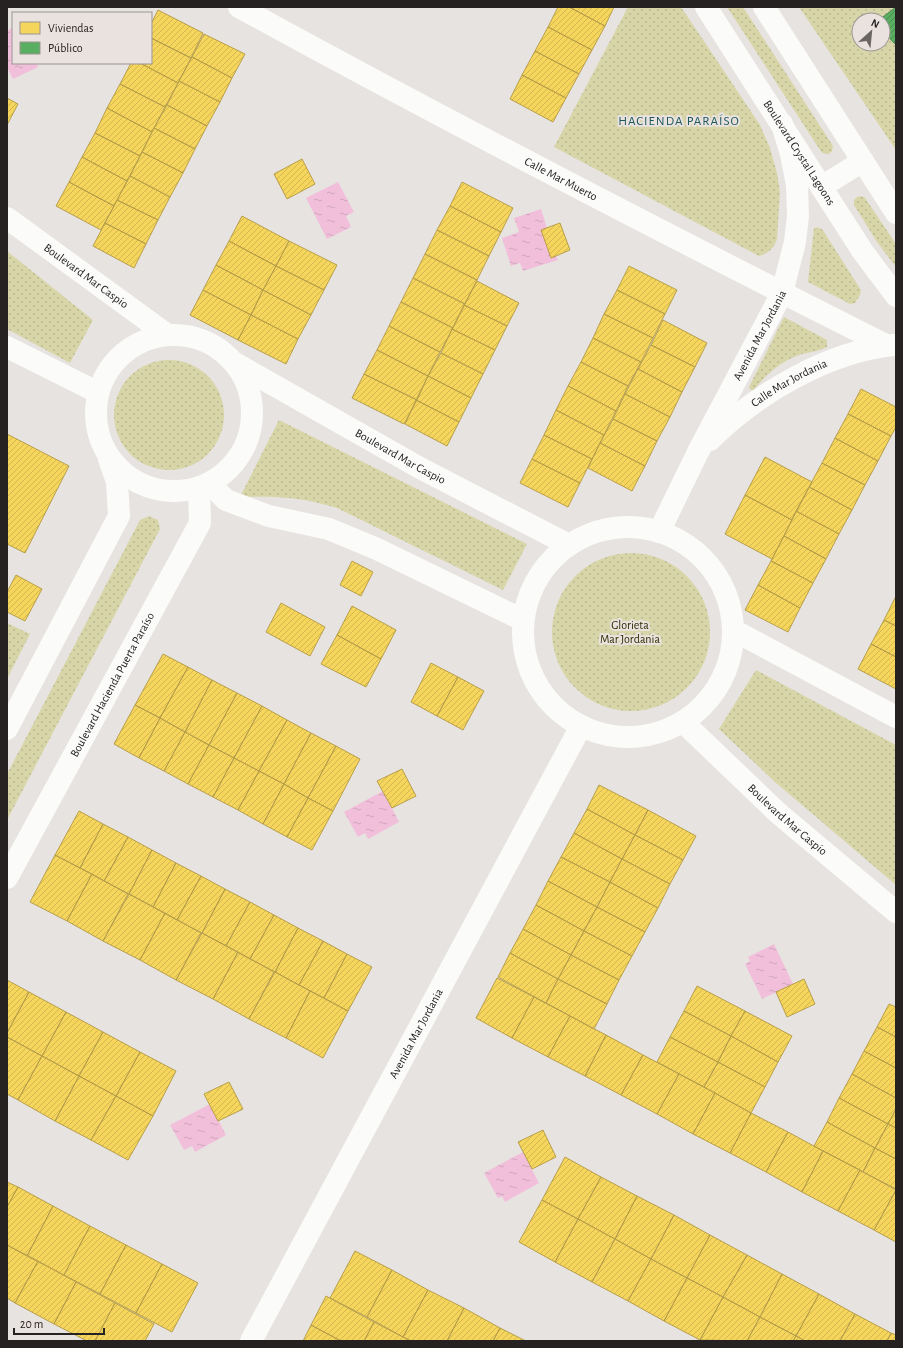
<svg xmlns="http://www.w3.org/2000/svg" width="903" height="1348" font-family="'Alegreya Sans',sans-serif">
  <defs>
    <pattern id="grass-dots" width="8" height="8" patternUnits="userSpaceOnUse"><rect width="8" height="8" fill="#d8d6a8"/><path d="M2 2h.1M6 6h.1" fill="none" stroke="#b9b790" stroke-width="1.8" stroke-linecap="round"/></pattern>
    <pattern id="water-ripples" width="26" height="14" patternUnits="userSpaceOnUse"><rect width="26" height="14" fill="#f2bfda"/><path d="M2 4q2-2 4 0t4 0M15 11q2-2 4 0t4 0" fill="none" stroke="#cfa4bb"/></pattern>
    <pattern id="homes-hatch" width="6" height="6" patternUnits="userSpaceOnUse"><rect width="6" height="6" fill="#f6d55c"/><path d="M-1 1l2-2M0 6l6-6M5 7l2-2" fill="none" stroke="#d3b750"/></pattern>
    <pattern id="public-hatch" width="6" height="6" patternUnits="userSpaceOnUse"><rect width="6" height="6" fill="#5aae61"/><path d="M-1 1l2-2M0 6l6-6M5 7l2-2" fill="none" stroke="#4a8d50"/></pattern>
  </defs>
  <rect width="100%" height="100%" fill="#e7e3e1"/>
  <path fill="url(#grass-dots)" fill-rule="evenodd" d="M 628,7 L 681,7 L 746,104 L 760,125 L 770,148 L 777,173 L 780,192 L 777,239 C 774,248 769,253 759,256 L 554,147 Z
    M 727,7 L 743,7 L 833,146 L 832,151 L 829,154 L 822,153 Z
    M 799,7 L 896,7 L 896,150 ZM 859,20 L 883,20 L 883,44 L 859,44 Z
    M 861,196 L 865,198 L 896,244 L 896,267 L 877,242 L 854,205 L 854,200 L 857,197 Z
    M 816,227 L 822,229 L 861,290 L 860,295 L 855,303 L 850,304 L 808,282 L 814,228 Z
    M 7,251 L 93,320 L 70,363 L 7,329 Z
    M 784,317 L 827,340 L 827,347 C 819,351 811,352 802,354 C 783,360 766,374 754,390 L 751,390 L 749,387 Z
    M114 415a55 55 0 1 1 110 0a55 55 0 1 1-110 0Z
    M 279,420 L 527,544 L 503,590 L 337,508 C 302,497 277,496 240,497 Z
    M 149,516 L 158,520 L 160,529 L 7,820 L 7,774 L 140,520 Z
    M552 632a79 79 0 1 1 158 0a79 79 0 1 1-158 0Z
    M 7,623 L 30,634 L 7,679 Z
    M 756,670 L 896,745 L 896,885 L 775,782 L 719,729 Z"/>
  <path fill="url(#water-ripples)" d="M 13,27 L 13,63 L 36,63 L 38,67 L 13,79 L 7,67 L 7,31 Z
    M 338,182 L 354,212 L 346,216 L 351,227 L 327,239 L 306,198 Z
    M 541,209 L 547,228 L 542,230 L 558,260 L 523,271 L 520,263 L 511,266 L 502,238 L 519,232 L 514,218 Z
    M 383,791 L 399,822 L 368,839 L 365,833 L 358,837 L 344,812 Z
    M 774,944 L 793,984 L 762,999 L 745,964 L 750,961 L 748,957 Z
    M 210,1104 L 226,1135 L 195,1152 L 192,1146 L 184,1150 L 170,1125 Z
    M 523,1152 L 539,1183 L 505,1202 L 502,1196 L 498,1198 L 484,1173 Z"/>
  <path fill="url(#homes-hatch)" stroke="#b79f4a" d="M 558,7 L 569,7 L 605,26 L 592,50 L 548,27 Z
    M 569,7 L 614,7 L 605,26 Z
    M 158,10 L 203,33 L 191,58 L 151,38 L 151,24 Z
    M 548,27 L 592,50 L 579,74 L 535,51 Z
    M 204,34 L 245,54 L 232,78 L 192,57 Z
    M 151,38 L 191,58 L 178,83 L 140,63 L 151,63 Z
    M 535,51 L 579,74 L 566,98 L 522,75 Z
    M 192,57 L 232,78 L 220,102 L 179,81 Z
    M 131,63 L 140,63 L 178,83 L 165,107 L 120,84 Z
    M 522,75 L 566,98 L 553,122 L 510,99 Z
    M 179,81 L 220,102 L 207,126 L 167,105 Z
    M 120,84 L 165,107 L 152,132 L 107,108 Z
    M 7,98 L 18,104 L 7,125 Z
    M 167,105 L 207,126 L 195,149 L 154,128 Z
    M 107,108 L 152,132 L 140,156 L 95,133 Z
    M 154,128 L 195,149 L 183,173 L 142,152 Z
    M 95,133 L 140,156 L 127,181 L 82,157 Z
    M 142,152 L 183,173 L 170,197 L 130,176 Z
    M 82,157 L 127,181 L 114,206 L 69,182 Z
    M 302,159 L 315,184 L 287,199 L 274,174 Z
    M 130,176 L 170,197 L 158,220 L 117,200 Z
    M 69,182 L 114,206 L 101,230 L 56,206 Z
    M 462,182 L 513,208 L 501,232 L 450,206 Z
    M 117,200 L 158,220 L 146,244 L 105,223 Z
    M 450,206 L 501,232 L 489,256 L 437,230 Z
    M 242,216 L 289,241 L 276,266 L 229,241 Z
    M 105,223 L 146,244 L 134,268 L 93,246 Z
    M 560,223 L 570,250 L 551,258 L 541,230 Z
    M 437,230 L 489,256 L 477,280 L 425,254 Z
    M 229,241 L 276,266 L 263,290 L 216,265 Z
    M 289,241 L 337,265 L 324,290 L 276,266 Z
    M 425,254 L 477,280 L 465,304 L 413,278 Z
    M 216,265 L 263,290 L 251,315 L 203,290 Z
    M 276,266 L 324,290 L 311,315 L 263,290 Z
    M 629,266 L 677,290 L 665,314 L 617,290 Z
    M 413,278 L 465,304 L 453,328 L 401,302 Z
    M 477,281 L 519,303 L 507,326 L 464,305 Z
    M 203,290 L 251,315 L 238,340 L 190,315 Z
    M 263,290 L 311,315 L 298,339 L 251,315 Z
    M 617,290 L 665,314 L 653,338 L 604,314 Z
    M 401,302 L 453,328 L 440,352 L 389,326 Z
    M 464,305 L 507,326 L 495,350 L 452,329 Z
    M 604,314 L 653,338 L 641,362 L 593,338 Z
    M 251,315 L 298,339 L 286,364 L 238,340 Z
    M 663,320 L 707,343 L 695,367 L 651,345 Z
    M 389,326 L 440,352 L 428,376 L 377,350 Z
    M 452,329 L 495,350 L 483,374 L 441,353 Z
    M 593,338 L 641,362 L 628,386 L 581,362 Z
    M 651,345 L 695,367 L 682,392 L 638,369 Z
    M 377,350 L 428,376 L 417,400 L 364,374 Z
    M 441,353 L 483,374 L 471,398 L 428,376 Z
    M 581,362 L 628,386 L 616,411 L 568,386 Z
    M 638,369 L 682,392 L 670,417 L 625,394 Z
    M 364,374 L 417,400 L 404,424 L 352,398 Z
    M 428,376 L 471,398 L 459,422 L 416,400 Z
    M 568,386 L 616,411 L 604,435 L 556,410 Z
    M 861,389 L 896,407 L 896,427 L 891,436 L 848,414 Z
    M 625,394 L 670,417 L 657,441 L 613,419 Z
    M 416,400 L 459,422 L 447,446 L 405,424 Z
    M 556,410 L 604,435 L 592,459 L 544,435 Z
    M 848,414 L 891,436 L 878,461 L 835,438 Z
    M 613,419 L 657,441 L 645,466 L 600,443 Z
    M 7,434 L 69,466 L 25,553 L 7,544 Z
    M 544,435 L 592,459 L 580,483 L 532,459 Z
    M 835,438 L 878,461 L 865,485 L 822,463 Z
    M 600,443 L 645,466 L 632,491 L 588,468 Z
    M 765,457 L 812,482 L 792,520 L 745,495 Z
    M 532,459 L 580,483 L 568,507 L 520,483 Z
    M 822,463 L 865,485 L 852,510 L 809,487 Z
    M 809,487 L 852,510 L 839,534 L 796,511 Z
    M 745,495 L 792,520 L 772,559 L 725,534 Z
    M 796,511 L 839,534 L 826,559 L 784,536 Z
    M 784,536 L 826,559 L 813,583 L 771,561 Z
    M 352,561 L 373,572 L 361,596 L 340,585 Z
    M 771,561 L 813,583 L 800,608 L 758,585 Z
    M 16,575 L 42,589 L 25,621 L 7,612 L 7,592 Z
    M 758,585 L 800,608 L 788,632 L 745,610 Z
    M 896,596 L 896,626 L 884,620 Z
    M 281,603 L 325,627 L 310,656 L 266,632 Z
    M 352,606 L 396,630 L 381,659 L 337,635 Z
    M 884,620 L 896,626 L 896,657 L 871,644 Z
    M 337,635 L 381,659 L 366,687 L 321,664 Z
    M 871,644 L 896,657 L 896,689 L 858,669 Z
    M 163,654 L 188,667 L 160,718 L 135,705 Z
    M 431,663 L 458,677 L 437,716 L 411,702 Z
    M 188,667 L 212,680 L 185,732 L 160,718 Z
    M 458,677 L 484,691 L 463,730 L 437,716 Z
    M 212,680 L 237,693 L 209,745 L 185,732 Z
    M 237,693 L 262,706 L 234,758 L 209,745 Z
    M 135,705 L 160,718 L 139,758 L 114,744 Z
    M 262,706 L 287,720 L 259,771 L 234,758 Z
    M 160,718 L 185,732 L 164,771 L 139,758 Z
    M 287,720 L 311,733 L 284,784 L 259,771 Z
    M 185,732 L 209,745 L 188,784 L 164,771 Z
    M 311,733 L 336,746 L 308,798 L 284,784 Z
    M 209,745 L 234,758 L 213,797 L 188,784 Z
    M 336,746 L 360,759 L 333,811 L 308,798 Z
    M 234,758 L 259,771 L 238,810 L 213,797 Z
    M 402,769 L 416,796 L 392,808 L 377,781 Z
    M 259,771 L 284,784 L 263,824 L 238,810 Z
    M 284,784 L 308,798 L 287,837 L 263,824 Z
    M 599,785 L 648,810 L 635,835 L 587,809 Z
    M 308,798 L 333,811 L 312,850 L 287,837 Z
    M 587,809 L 635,835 L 622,859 L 574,833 Z
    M 648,810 L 696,836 L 683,860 L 635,835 Z
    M 79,811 L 103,824 L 80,868 L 55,855 Z
    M 103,824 L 128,837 L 104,881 L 80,868 Z
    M 574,833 L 622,859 L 610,882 L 561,857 Z
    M 635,835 L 683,860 L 670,884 L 622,859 Z
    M 128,837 L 152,850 L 129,894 L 104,881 Z
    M 152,850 L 176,863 L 153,907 L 129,894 Z
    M 55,855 L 92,874 L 67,921 L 30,902 Z
    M 561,857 L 610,882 L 597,907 L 548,881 Z
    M 622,859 L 670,884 L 658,908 L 610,882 Z
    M 176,863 L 201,876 L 177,920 L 153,907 Z
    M 92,874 L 128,894 L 103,941 L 67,921 Z
    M 201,876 L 225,889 L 202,933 L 177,920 Z
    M 548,881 L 597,907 L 584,931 L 536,905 Z
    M 610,882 L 658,908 L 645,932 L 597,907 Z
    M 225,889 L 250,902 L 226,946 L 202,933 Z
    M 129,894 L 165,913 L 140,960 L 103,941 Z
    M 250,902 L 274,915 L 250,959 L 226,946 Z
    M 536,905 L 584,931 L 571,955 L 523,929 Z
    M 597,907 L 645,932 L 632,956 L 584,931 Z
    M 165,913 L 201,933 L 176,980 L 140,960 Z
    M 274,915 L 298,928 L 275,972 L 250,959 Z
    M 298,928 L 323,941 L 299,985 L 275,972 Z
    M 523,929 L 571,955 L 558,979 L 510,953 Z
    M 584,931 L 632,956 L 619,980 L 571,955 Z
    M 202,933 L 238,952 L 213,999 L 176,980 Z
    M 323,941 L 347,954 L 324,998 L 299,985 Z
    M 238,952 L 274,972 L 249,1019 L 213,999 Z
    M 510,953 L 558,979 L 546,1003 L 498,977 Z
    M 347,954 L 372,967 L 348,1011 L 324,998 Z
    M 571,955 L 619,980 L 607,1004 L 558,979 Z
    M 275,972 L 310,991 L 286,1038 L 249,1019 Z
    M 497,978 L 534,997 L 512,1038 L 476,1018 Z
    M 558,979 L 607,1004 L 594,1029 L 546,1003 Z
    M 804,979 L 815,1004 L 787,1017 L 776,992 Z
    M 7,980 L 29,992 L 7,1033 Z
    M 697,986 L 745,1011 L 731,1036 L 684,1011 Z
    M 310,991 L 348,1011 L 323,1058 L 286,1038 Z
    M 29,992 L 66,1012 L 42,1056 L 7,1037 L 7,1033 Z
    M 534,997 L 570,1016 L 548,1057 L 512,1038 Z
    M 889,1004 L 896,1007 L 896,1037 L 877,1027 Z
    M 684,1011 L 731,1036 L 718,1062 L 670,1037 Z
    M 745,1011 L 792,1036 L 778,1062 L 731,1036 Z
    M 66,1012 L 103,1032 L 79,1076 L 42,1056 Z
    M 570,1016 L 606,1035 L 585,1076 L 548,1057 Z
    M 877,1027 L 896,1037 L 896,1068 L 864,1051 Z
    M 103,1032 L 140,1052 L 116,1096 L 79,1076 Z
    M 606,1035 L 643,1055 L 621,1095 L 585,1076 Z
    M 731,1036 L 778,1062 L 765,1087 L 718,1062 Z
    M 7,1037 L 42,1056 L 18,1100 L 7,1094 Z
    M 670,1037 L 718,1062 L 704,1087 L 657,1062 Z
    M 864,1051 L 896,1068 L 896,1098 L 852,1074 Z
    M 140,1052 L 176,1071 L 153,1116 L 116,1096 Z
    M 643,1055 L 679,1074 L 657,1114 L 621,1095 Z
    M 42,1056 L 79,1076 L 55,1121 L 18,1100 Z
    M 718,1062 L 765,1087 L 751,1113 L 704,1087 Z
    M 679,1074 L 715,1093 L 693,1134 L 657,1114 Z
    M 852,1074 L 896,1098 L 896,1109 L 888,1124 L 839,1098 Z
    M 79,1076 L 116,1096 L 91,1140 L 55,1121 Z
    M 229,1082 L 243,1109 L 218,1121 L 204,1094 Z
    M 715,1093 L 751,1113 L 730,1153 L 693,1134 Z
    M 116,1096 L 153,1116 L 128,1160 L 91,1140 Z
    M 839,1098 L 888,1124 L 875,1148 L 827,1122 Z
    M 896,1109 L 896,1128 L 888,1124 Z
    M 751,1113 L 788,1132 L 766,1172 L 730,1153 Z
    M 827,1122 L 875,1148 L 863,1172 L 814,1146 Z
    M 888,1124 L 896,1128 L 896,1159 L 875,1148 Z
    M 543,1130 L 556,1157 L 532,1169 L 518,1142 Z
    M 788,1132 L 823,1151 L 802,1192 L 766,1172 Z
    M 875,1148 L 896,1159 L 896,1189 L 863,1172 Z
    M 823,1151 L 860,1170 L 838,1211 L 802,1192 Z
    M 565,1157 L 601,1177 L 578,1219 L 542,1200 Z
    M 860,1170 L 896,1190 L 874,1230 L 838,1211 Z
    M 601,1177 L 637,1196 L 615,1239 L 578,1219 Z
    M 7,1182 L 18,1187 L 7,1207 Z
    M 18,1187 L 53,1206 L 27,1256 L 7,1245 L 7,1207 Z
    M 896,1190 L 896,1242 L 874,1230 Z
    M 637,1196 L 674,1215 L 651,1259 L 615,1239 Z
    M 542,1200 L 578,1219 L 555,1262 L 519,1242 Z
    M 53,1206 L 90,1226 L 64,1275 L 27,1256 Z
    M 674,1215 L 710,1235 L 687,1278 L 651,1259 Z
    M 578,1219 L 615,1239 L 592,1282 L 555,1262 Z
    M 90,1226 L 126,1245 L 100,1294 L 64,1275 Z
    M 710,1235 L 747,1255 L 723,1297 L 687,1278 Z
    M 615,1239 L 651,1259 L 628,1301 L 592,1282 Z
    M 7,1245 L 38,1261 L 15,1303 L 7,1298 Z
    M 126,1245 L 162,1264 L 136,1313 L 100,1294 Z
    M 355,1251 L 392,1270 L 367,1317 L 330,1298 Z
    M 747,1255 L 782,1274 L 760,1317 L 723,1297 Z
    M 651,1259 L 687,1278 L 664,1321 L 628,1301 Z
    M 38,1261 L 76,1282 L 54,1324 L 15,1303 Z
    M 162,1264 L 198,1283 L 172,1332 L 136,1313 Z
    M 392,1270 L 428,1290 L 403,1337 L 367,1317 Z
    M 782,1274 L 819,1294 L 796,1336 L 760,1317 Z
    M 687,1278 L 723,1297 L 700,1340 L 664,1321 Z
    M 76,1282 L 115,1303 L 95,1341 L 87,1341 L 54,1324 Z
    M 428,1290 L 464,1308 L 447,1341 L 411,1341 L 403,1337 Z
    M 819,1294 L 855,1314 L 840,1341 L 805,1341 L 796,1336 Z
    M 326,1296 L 374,1322 L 364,1341 L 341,1341 L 311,1325 Z
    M 723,1297 L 760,1317 L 747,1341 L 700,1340 Z
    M 115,1303 L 154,1324 L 145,1341 L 95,1341 Z
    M 464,1308 L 500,1328 L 493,1341 L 447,1341 Z
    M 855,1314 L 891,1333 L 887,1341 L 840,1341 Z
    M 760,1317 L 796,1336 L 793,1341 L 747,1341 Z
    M 374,1322 L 411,1341 L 364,1341 Z
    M 311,1325 L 341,1341 L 303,1341 Z
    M 500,1328 L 526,1341 L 493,1341 Z
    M 891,1333 L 896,1335 L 896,1341 L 887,1341 Z
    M 796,1336 L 805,1341 L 793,1341 Z"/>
  <path fill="url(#public-hatch)" stroke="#4a844e" d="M 896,7 L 896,45 L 883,31 L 883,20 L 879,20 Z"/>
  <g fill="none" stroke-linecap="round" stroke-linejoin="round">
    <g stroke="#fbfbfa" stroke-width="22">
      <path id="s1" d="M 239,7 C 453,124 669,236 886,345"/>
      <path id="s2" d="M 706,7 L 863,252 L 896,296"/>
      <path d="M 764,7 L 896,213"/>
      <path d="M 821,187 L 863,161"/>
      <path id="s3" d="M 235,363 L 420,468 L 569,545"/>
      <path id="s4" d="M 710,440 C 756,394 827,352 893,345"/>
      <path d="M 209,483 L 226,500 L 269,516 L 329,529 L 377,549 L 523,620"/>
      <circle cx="628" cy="632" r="105"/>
      <path id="s5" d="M 659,532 L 698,452 L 782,293 L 795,242 L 798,216 L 797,185 L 791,154 L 782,124"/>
      <path d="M 733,630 L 896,717"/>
      <path id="s6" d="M 683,722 L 778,813 L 896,912"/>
      <path id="s7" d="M 251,1341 L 581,726"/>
    </g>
    <g stroke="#fbfbfa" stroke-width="22">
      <path id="s8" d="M 7,218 L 166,334"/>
      <circle cx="174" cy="413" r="78"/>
      <path d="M 7,347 L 97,392"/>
      <path d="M 7,729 L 119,516 L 117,482 L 109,459"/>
      <path id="s9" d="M 7,878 L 200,523 L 199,488"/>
    </g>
  </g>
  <g text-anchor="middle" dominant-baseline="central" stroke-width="4" stroke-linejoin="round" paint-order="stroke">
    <g font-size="12" fill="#252221" stroke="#e9e2df">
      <text stroke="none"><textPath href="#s2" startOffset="173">Boulevard Crystal Lagoons</textPath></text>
      <text stroke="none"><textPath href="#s1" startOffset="365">Calle Mar Muerto</textPath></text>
      <text stroke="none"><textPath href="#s8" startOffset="98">Boulevard Mar Caspio</textPath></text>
      <text stroke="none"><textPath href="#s5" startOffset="221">Avenida Mar Jordania</textPath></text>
      <text stroke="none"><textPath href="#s4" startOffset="98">Calle Mar Jordania</textPath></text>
      <text stroke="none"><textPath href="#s3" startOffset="190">Boulevard Mar Caspio</textPath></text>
      <text stroke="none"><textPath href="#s9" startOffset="220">Boulevard Hacienda Puerta Paraíso</textPath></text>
      <text stroke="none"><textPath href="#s6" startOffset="143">Boulevard Mar Caspio</textPath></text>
      <text stroke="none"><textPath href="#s7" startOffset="349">Avenida Mar Jordania</textPath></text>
    </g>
    <g font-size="12" fill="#2d2c01" stroke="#e9e2df">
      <text x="630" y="625">Glorieta<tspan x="630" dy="14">Mar Jordania</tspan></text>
    </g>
    <g font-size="13" letter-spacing="1" fill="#1c575b" stroke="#e9e2df">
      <text x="679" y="121">HACIENDA PARAÍSO</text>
    </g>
  </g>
  <rect width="903" height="1348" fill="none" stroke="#252221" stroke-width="16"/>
  <rect x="12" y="12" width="140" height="52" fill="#e9e2df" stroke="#9b9593"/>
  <rect x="20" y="22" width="20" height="12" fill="#f6d55c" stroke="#9b9593"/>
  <text x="48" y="32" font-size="12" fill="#252221">Viviendas</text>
  <rect x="20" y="42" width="20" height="12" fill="#5aae61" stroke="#9b9593"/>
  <text x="48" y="52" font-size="12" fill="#252221">Público</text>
  <g transform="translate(871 32) rotate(27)"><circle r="19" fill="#e9e2df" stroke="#9b9593"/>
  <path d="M0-3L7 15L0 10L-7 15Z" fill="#696664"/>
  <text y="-6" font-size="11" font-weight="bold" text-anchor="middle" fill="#252221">N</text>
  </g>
  <path d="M14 1328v6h90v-6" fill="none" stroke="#252221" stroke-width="2"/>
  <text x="20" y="1328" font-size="12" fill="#252221" stroke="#e9e2df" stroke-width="3" paint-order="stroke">20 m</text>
</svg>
